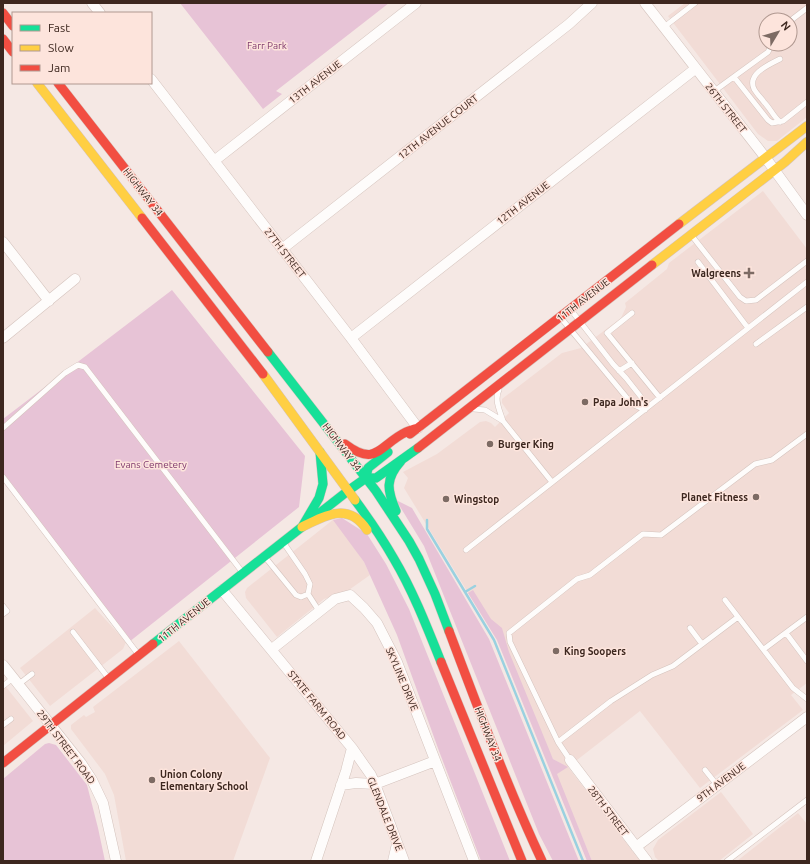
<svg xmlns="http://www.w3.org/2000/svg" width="810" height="864" font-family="Ubuntu,sans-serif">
  <rect width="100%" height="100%" fill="#f5e8e4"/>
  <path fill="#f2dcd6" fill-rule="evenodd" d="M 685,3 L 807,3 L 807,117 L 777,141 L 768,141 L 758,134 L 668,16 ZM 766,20 L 790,20 L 790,44 L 766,44 Z
    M 763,191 L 807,249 L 807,683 L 791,695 L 803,710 L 700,788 L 640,711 L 568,767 L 640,861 L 592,861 L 556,774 L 567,767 L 553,759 L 497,640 L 404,488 L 408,478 L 403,472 L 437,454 L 480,422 L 486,421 L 491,423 L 495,427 L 509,413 L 502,403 L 502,399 L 562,353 L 581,348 L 621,318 L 626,307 L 625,303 L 667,269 L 669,263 Z
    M 334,519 L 364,562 L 370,575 L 346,592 L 324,599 L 277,637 L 246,598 L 245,592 L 247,588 Z
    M 95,608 L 126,642 L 123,649 L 50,706 L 20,668 Z
    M 179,641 L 270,758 L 233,861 L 126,861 L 114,795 L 105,774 L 71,729 L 71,725 L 84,715 L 86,717 L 95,712 L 93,707 Z
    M 3,683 L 33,721 L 3,746 Z
    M 721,792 L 753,834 L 719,861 L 659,861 L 655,857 L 653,849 L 658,840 Z
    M 798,813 L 807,824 L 807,861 L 737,861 Z"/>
  <path fill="#e7c3d6" d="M 180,3 L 389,3 L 276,91 L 282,94 L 263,109 Z
    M 172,290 L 305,456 L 299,507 L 129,642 L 3,482 L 3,419 Z
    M 396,500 L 412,508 L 489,639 L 579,861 L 553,861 L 539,834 L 424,546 Z
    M 342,518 L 367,534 L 386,564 L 409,609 L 510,861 L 481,861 L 439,751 L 397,635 L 364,562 L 333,520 Z
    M 473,590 L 491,619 L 502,628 L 509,652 L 553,759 L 568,767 L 557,774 L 592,861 L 587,861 L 497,640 L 468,593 Z
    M 49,743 L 56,745 L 87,785 L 98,828 L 105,861 L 5,861 L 3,859 L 3,779 L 45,744 Z"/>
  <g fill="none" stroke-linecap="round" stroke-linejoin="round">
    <path stroke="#9ad1e0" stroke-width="2.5" d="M 427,520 L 427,529 L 494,640 L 583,861
      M 465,592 L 475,586"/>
    <g stroke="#d4c3bd" stroke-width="6">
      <path id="lane" d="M 790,21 L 807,8
        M 664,27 L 695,3
        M 734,77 L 768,120 L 772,123 L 783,121 L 807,102
        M 713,92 L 768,52 L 772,44
        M 780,122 C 773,116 770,108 764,102 C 761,98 757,94 754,89 C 747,74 768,65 780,59
        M 692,236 L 740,297 L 746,301 L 756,300 L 807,261
        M 698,262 L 748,328
        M 571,310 L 613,364 L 626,378 L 641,397 L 645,410
        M 632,313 L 607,333 L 660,398
        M 561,318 L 632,404 L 645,410
        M 756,344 L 807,307
        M 619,371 L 632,363
        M 499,390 C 494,400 500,411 503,421
        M 474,409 L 485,410 L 503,421 L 552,482
        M 3,428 L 65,373 L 78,365 L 85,367 L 243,573
        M 3,477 L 138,654
        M 466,550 L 807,282
        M 265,557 L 296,595 L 301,597 L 308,594 L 310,584 L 305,574 L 283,542
        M 308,594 L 319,611
        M 725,600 L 793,688 L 807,699
        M 3,606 L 7,611 L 3,614
        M 690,628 L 702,644
        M 73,632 L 109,679
        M 786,633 L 807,661
        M 764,649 L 807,617
        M 19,684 L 32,674
        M 3,686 L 13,678
        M 3,725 L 11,719
        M 558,742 L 611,701 L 652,675 L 673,666 L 738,617
        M 570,760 L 558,742 L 510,642 L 509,633 L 577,579 L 590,575 L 643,534 L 661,535 L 755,464 L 772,460 L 807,434
        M 705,770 L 717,785
        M 727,861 L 807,800"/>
    </g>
    <g stroke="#d4c3bd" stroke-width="11">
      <path id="street" d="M 92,3 L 100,13
        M 645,3 L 765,157 L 807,215
        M 151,79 L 351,338 L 418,428
        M 214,161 L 416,3
        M 3,242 L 49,301
        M 282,249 L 569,24 L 592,3
        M 3,338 L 75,279
        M 351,338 L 695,69
        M 222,590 L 352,748 L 371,775 L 375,784 L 404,861
        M 272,649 L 335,599 L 350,595 L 364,608 L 377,623 L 397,662 L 474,861
        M 3,665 L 81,763 L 92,780 L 103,803 L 116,861
        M 570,760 L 647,861
        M 341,785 L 356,783 L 375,784 L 435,761
        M 636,847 L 807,717
        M 316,861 L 346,771 L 352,748
        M 393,861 L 397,844"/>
    </g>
    <g stroke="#d4c3bd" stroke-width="10">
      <path id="fast" d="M 268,352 L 376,491 L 409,541 L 419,559 L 435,594 L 449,631
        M 366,478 L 368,468 L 388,452
        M 355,500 C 369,519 382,538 394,559 C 413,591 427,627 441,662
        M 396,511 C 387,490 385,479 401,461
        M 302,527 L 319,498 L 323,484 L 320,452
        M 153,644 L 349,490 L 366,478 L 376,478 L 418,448"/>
    </g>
    <g stroke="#d4c3bd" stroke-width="10">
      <path id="slow" d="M 37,83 L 142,218
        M 679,224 L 807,126
        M 652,265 L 785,162 L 807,142
        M 263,374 L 355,500
        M 302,527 C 326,515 349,502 367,530"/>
    </g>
    <g stroke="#d4c3bd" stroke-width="10">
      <path id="jam" d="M 3,13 L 13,26
        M 3,39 L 13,52
        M 58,83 L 268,352
        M 142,218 L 263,374
        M 410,434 L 679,224
        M 345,444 C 377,468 379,445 406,432 C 410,430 414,429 418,428
        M 418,448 L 652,265
        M 449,631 C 478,708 507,786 542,861
        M 441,662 L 522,861
        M 3,763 L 153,644"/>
    </g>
    <use href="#lane" stroke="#fefcfb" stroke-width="5"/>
    <use href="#street" stroke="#fefcfb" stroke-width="10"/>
    <use href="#fast" stroke="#16e098" stroke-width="9"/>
    <use href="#slow" stroke="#ffcf43" stroke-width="9"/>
    <use href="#jam" stroke="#f24e42" stroke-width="9"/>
  </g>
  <g fill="#7d6b64" stroke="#fde4dc" stroke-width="1.5">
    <path d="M747 267h4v4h4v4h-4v4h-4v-4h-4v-4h4z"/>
    <circle cx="585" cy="402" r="4"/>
    <circle cx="490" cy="444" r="4"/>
    <circle cx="756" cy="497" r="4"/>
    <circle cx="446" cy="499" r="4"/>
    <circle cx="556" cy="651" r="4"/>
    <circle cx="152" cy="780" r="4"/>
  </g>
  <g text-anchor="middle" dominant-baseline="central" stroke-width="3" stroke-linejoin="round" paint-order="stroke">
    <g font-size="10" fill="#7e386c" stroke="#fde4dc">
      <text x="267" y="45">Farr Park</text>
      <text x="151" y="464">Evans Cemetery</text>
    </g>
    <g font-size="10" fill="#3d271f" stroke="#fde4dc">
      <text transform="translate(315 82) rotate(-38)">13TH AVENUE</text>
      <text transform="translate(726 108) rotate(52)">26TH STREET</text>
      <text transform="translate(438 127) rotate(-38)">12TH AVENUE COURT</text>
      <text transform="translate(143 192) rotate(52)">HIGHWAY 34</text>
      <text transform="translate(523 203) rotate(-38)">12TH AVENUE</text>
      <text transform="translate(285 253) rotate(52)">27TH STREET</text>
      <text transform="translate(583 300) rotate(-38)">11TH AVENUE</text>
      <text transform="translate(342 447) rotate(53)">HIGHWAY 34</text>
      <text transform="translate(184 620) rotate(-39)">11TH AVENUE</text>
      <text transform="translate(402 679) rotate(67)">SKYLINE DRIVE</text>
      <text transform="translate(317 705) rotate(51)">STATE FARM ROAD</text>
      <text transform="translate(488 734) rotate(69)">HIGHWAY 34</text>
      <text transform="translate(66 747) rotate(53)">29TH STREET ROAD</text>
      <text transform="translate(721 782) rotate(-37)">9TH AVENUE</text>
      <text transform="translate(608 811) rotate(53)">28TH STREET</text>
      <text transform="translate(385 814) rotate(68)">GLENDALE DRIVE</text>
    </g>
    <g font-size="10" font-weight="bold" fill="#3d271f" stroke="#fde4dc" text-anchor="start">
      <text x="741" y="273" text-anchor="end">Walgreens</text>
      <text x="593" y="402">Papa John's</text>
      <text x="498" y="444">Burger King</text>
      <text x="748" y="497" text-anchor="end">Planet Fitness</text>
      <text x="454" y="499">Wingstop</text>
      <text x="564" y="651">King Soopers</text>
      <text x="160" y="774">Union Colony<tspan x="160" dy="12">Elementary School</tspan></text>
    </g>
  </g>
  <rect width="810" height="864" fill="none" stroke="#3d271f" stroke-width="8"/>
  <rect x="12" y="12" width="140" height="72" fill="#fde4dc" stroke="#b09890"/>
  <rect x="20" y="25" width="20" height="6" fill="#16e098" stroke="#b09890"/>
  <text x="48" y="32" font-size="12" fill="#3d271f">Fast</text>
  <rect x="20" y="45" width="20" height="6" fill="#ffcf43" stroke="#b09890"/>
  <text x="48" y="52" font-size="12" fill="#3d271f">Slow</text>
  <rect x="20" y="65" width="20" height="6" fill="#f24e42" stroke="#b09890"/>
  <text x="48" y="72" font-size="12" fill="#3d271f">Jam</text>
  <g transform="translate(778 32) rotate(52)"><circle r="19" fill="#fde4dc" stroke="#b09890"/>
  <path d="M0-3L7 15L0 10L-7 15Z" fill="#7d6b64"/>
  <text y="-6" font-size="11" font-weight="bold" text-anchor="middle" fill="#3d271f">N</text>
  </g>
</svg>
